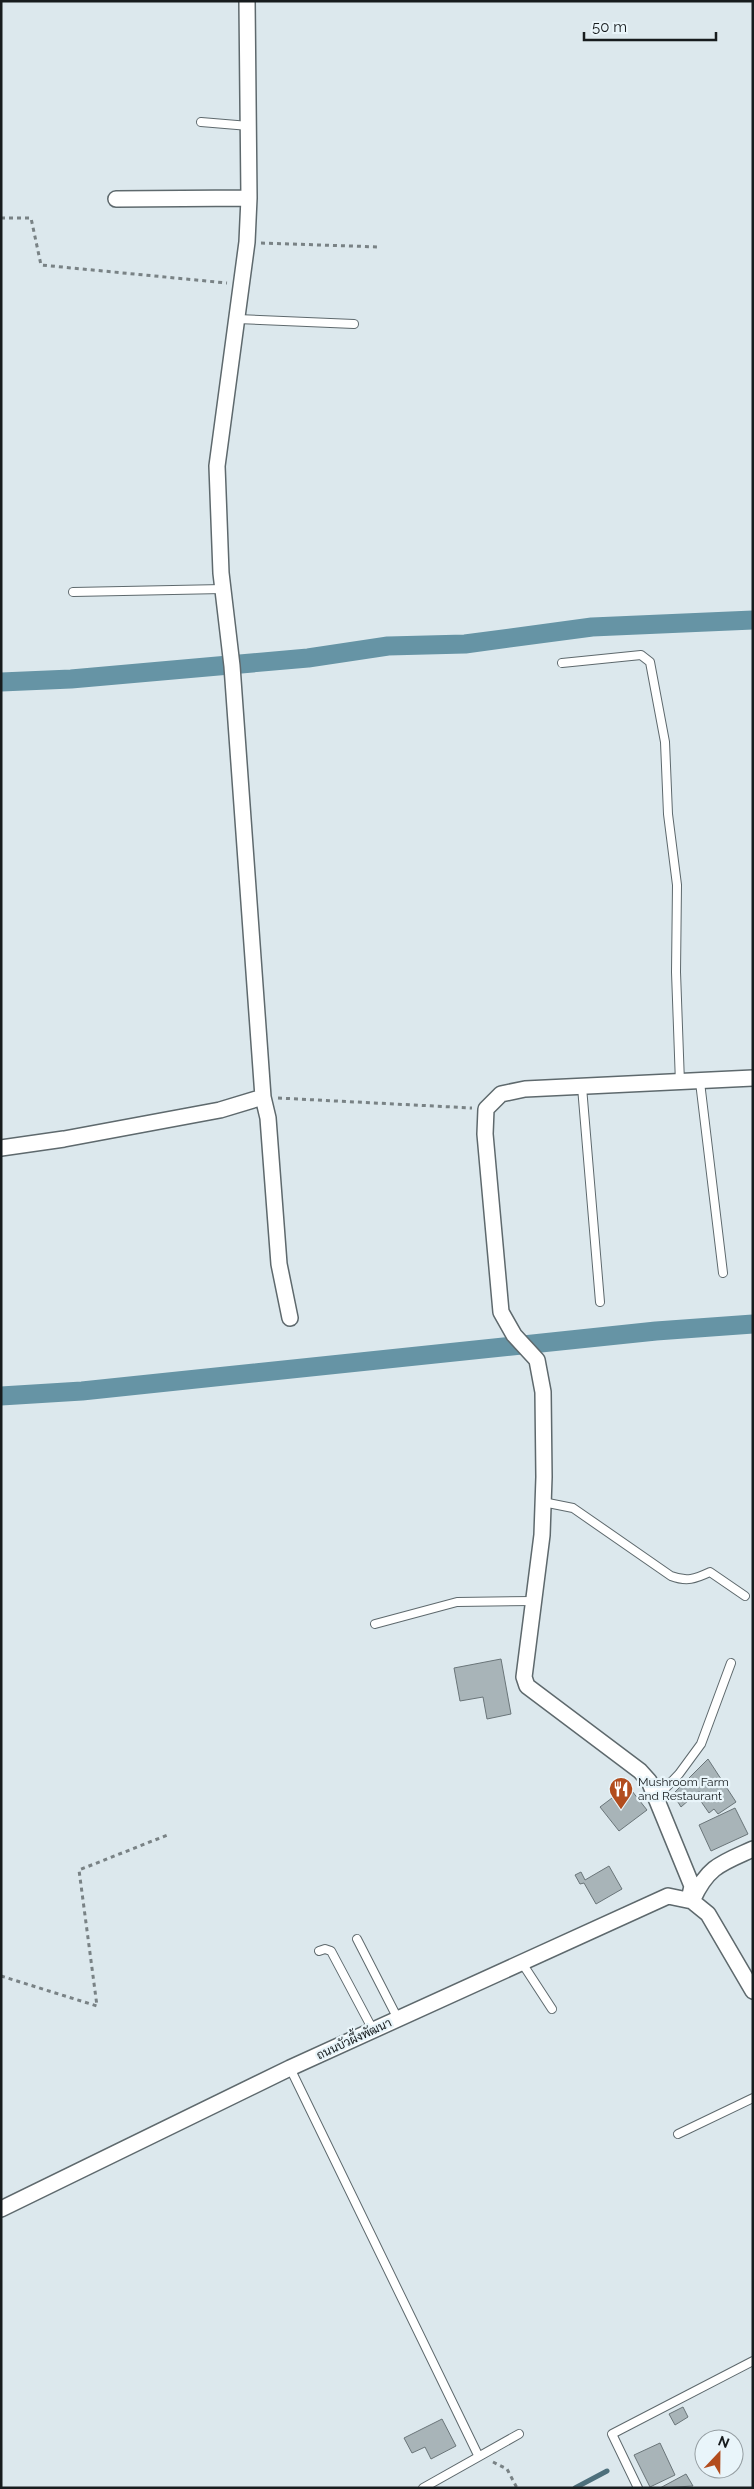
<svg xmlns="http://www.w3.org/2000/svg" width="754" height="2489" font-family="Raleway,Sarabun,sans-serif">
  <rect width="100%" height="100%" fill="#dce8ed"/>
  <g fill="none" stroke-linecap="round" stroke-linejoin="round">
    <path stroke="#4e707c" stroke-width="5" d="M 575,2488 L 607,2471"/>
    <path stroke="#6694a5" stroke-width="19" d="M 1,682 L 71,679 L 308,658 L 388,646 L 465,644 L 592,627 L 753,620
      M 1,1396 L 82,1391 L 656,1331 L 753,1324"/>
  </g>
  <path fill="#a8b4b8" stroke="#6a7579" d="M 501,1659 L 511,1714 L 487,1719 L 483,1697 L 460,1701 L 454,1668 Z
    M 708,1759 L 736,1802 L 718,1814 L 714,1809 L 709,1813 L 700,1800 L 704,1798 L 699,1791 L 681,1807 L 673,1794 Z
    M 628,1786 L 647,1810 L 619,1831 L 600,1807 Z
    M 735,1808 L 748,1834 L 711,1851 L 699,1825 Z
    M 609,1866 L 622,1889 L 596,1904 L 584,1883 L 580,1884 L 575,1875 L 581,1872 L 585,1880 Z
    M 683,2407 L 688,2417 L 675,2425 L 669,2414 Z
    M 442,2419 L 456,2446 L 431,2459 L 425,2447 L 412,2453 L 404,2438 Z
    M 660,2443 L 675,2475 L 650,2487 L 634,2455 Z
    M 686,2474 L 693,2486 L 660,2488 Z"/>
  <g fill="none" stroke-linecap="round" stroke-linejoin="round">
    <g stroke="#5e696d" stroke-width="10">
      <path id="service" d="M 201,122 L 249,126
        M 237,319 L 354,324
        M 73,592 L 223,589
        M 562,663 L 641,655 L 650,662 L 665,742 L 668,814 L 677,885 L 676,972 L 680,1083
        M 700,1082 L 723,1273
        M 582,1087 L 600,1302
        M 543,1502 L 573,1508 L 671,1576 C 687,1582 695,1579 710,1572 L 745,1596
        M 375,1624 L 457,1602 L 534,1601
        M 655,1799 L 679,1774 L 701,1744 L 731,1663
        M 357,1939 L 398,2019
        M 319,1951 L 325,1949 L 331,1951 L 373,2030
        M 522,1963 L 552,2009
        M 290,2068 L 478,2455
        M 678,2134 L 753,2098
        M 423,2488 L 519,2434
        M 638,2488 L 612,2434 L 753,2361"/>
    </g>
    <g stroke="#5e696d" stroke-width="18">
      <path id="minor" d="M 247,1 L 249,198 L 247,242 L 217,466 L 221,573 L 232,666 L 263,1097 L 268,1118 L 279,1264 L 290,1318
        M 116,199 L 249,198
        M 1,1148 L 64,1139 L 220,1110 L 263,1097
        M 693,1899 C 708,1866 722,1863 753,1849
        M 689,1900 L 692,1886 L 649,1781 L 640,1771 L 527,1686 L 524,1677 L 542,1535 L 544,1477 L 543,1392 L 537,1360 L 514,1335 L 501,1312 L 485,1134 L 486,1109 L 501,1094 L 525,1089 L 753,1078
        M 1,2209 L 290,2068 L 668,1896 L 692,1901 L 708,1914 L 753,1991"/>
    </g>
    <path stroke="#798285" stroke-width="3" stroke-dasharray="4 4" stroke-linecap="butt" d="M 1,218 L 31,218 L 41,265 L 227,283
      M 261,243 L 380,247
      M 278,1098 L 472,1108
      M 1,1976 L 97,2006 L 79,1870 L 170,1834
      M 493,2462 L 507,2469 L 517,2488"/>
    <use href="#service" stroke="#fff" stroke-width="8"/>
    <use href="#minor" stroke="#fff" stroke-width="15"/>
  </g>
  <defs>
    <g id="restaurant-pin" transform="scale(1.25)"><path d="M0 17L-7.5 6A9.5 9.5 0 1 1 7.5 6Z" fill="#b24d1e" stroke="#e9f5fa"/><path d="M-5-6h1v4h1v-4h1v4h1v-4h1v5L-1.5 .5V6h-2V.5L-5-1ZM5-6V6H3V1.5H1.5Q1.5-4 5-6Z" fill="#fff"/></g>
  </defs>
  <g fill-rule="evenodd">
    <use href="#restaurant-pin" x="621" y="1789"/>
  </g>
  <g text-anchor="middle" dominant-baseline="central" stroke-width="4.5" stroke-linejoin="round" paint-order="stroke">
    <g font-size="12" fill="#171c1e" stroke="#e9f5fa" text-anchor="start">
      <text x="638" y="1782">Mushroom Farm<tspan x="638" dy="14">and Restaurant</tspan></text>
    </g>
    <g font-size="12" fill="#171c1e" stroke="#e9f5fa">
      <text transform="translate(354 2039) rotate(-25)">ถนนบัวผึ้งพัฒนา</text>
    </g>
  </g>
  <rect width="754" height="2489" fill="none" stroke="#171c1e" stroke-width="5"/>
  <g transform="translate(719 2454) rotate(22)"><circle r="24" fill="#e9f5fa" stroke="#959ea2"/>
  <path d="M0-4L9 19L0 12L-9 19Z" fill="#b24d1e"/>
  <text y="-8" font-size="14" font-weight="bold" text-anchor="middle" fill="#171c1e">N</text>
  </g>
  <path d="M584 32v8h132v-8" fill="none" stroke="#171c1e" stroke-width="2.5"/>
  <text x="592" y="32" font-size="15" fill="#171c1e" stroke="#e9f5fa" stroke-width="4" paint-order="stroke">50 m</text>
</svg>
